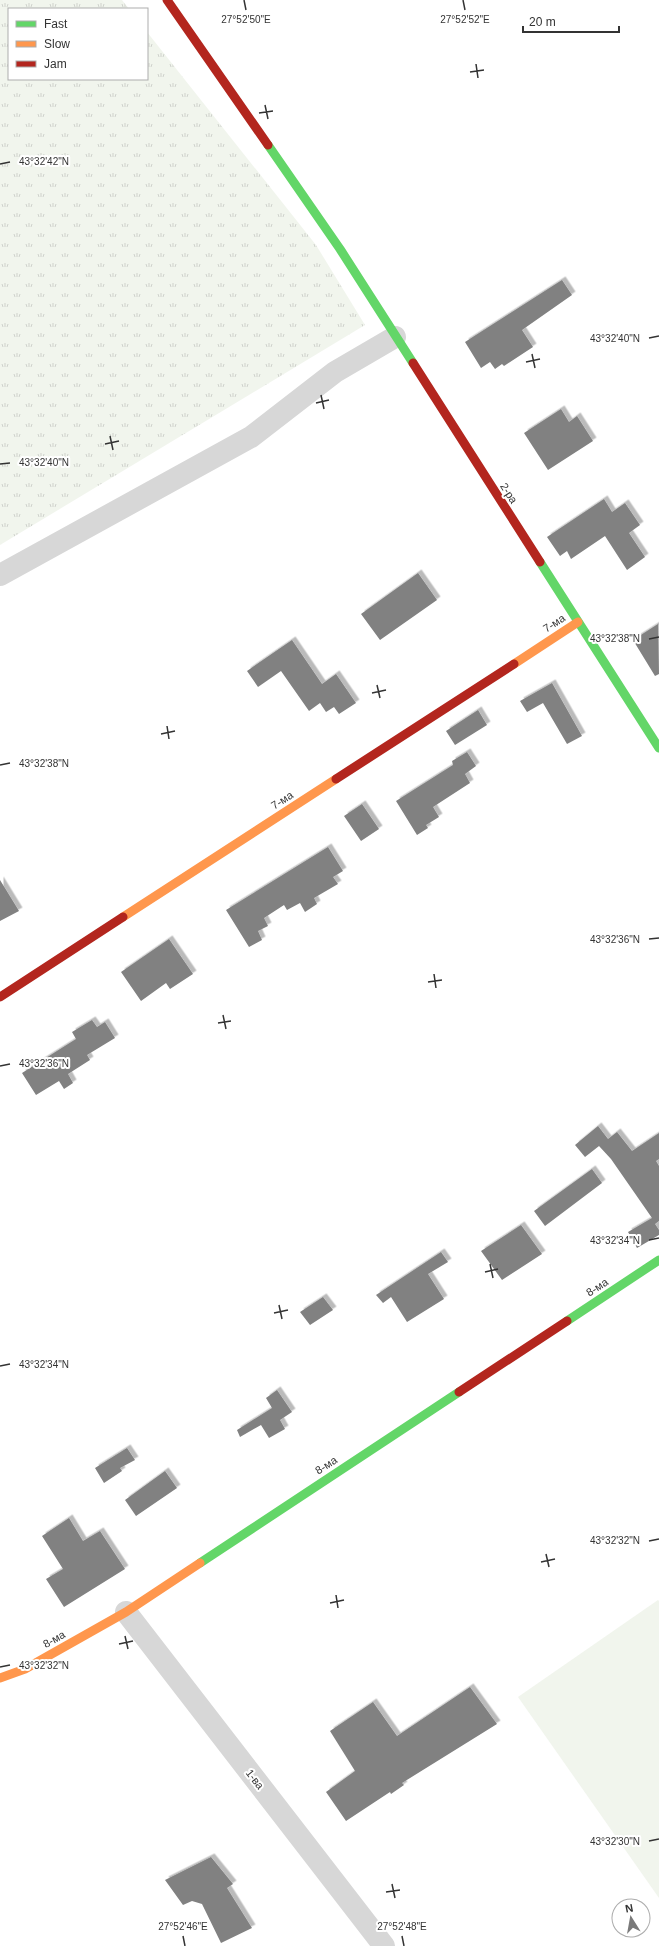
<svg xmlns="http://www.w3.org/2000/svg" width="659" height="1946" font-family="Arial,sans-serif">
  <defs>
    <pattern id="grass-tufts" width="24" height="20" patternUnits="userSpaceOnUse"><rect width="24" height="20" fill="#f1f5ed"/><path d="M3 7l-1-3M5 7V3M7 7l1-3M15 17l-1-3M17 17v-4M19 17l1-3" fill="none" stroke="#cfd2cc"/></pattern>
    <filter id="shadow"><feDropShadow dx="3.5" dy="-3.5" stdDeviation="0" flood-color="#0004"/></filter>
  </defs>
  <rect width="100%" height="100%" fill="#fff"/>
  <path fill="url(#grass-tufts)" d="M 0,0 L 122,0 L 129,9 L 9,9 L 9,79 L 147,79 L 147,32 L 316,245 L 365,325 L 0,545 Z"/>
  <path fill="#f1f5ed" d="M 658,1600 L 659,1601 L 659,1898 L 518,1697 Z"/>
  <path fill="#818181" filter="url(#shadow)" d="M 562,280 L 572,295 L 522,330 L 533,347 L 504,366 L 502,364 L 495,369 L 490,362 L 481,368 L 465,342 Z
    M 561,409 L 569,422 L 577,416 L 593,441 L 548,470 L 524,433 Z
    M 604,499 L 612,512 L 625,503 L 640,525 L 629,533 L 645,557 L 627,570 L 605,536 L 571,559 L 567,551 L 560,556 L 547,537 Z
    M 418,573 L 437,600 L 380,640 L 361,614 Z
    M 658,624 L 659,674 L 655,676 L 633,640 Z
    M 292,640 L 322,684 L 336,674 L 356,703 L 339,714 L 334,707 L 326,712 L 320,703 L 309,711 L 281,671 L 258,687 L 247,671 Z
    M 552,683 L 582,736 L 567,744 L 543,703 L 527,712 L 520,701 Z
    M 478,710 L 487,725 L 455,745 L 446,731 Z
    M 467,752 L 476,766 L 465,774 L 470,783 L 433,807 L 439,817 L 426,825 L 428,828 L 417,835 L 396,801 L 453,765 L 452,761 Z
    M 362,804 L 379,829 L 361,841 L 344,816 Z
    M 328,847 L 343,871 L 333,877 L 338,884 L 314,898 L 317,904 L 305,912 L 300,903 L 287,910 L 284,905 L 264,918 L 268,926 L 258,931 L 262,940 L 249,947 L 226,910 Z
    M 0,880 L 19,911 L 0,921 Z
    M 169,939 L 193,974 L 170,989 L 166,983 L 141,1001 L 121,972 Z
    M 92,1020 L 97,1027 L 105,1022 L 115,1038 L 87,1055 L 90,1060 L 68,1074 L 73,1083 L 64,1089 L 59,1081 L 36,1095 L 22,1073 L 76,1039 L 72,1032 Z
    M 598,1126 L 608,1139 L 617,1132 L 632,1151 L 659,1133 L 659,1159 L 656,1161 L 659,1166 L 659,1221 L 655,1224 L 659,1230 L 659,1235 L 637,1248 L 628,1232 L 652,1218 L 611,1159 L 599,1146 L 585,1157 L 575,1145 Z
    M 592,1169 L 602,1183 L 545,1226 L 534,1211 Z
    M 521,1225 L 542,1254 L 502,1280 L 481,1251 Z
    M 441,1252 L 448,1262 L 428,1274 L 444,1299 L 407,1322 L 391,1297 L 383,1303 L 376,1295 Z
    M 323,1297 L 333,1310 L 310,1325 L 300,1312 Z
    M 277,1390 L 292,1412 L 280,1420 L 285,1429 L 269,1438 L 261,1425 L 240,1437 L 237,1430 L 272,1408 L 266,1398 Z
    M 127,1448 L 135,1460 L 120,1468 L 122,1471 L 104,1483 L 95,1468 Z
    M 165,1471 L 177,1488 L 136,1516 L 125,1500 Z
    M 69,1518 L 83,1541 L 100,1531 L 125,1569 L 64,1607 L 46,1579 L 63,1569 L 42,1536 Z
    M 470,1687 L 497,1724 L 402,1783 L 404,1785 L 391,1794 L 390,1792 L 346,1821 L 326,1792 L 355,1771 L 330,1731 L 373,1702 L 397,1736 Z
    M 211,1857 L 233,1884 L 227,1888 L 252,1928 L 221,1943 L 202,1904 L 192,1901 L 183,1905 L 165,1880 Z"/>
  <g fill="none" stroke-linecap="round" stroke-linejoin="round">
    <path stroke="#d7d7d7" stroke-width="22" d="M 0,575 L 251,437 L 335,372 L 395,337
      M 126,1612 L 384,1946"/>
    <path stroke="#63d668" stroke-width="9" d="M 268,145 L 340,249 L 413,363
      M 540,562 L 659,748
      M 567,1321 L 659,1260
      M 200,1563 L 459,1392"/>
    <path stroke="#ff974d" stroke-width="9" d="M 514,664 L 578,622
      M 123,917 L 336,779
      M 0,1678 L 25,1669 L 126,1612 L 200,1563"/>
    <path stroke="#b3261e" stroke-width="9" d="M 167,0 L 268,145
      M 413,363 L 540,562
      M 336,779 L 514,664
      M 0,997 L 123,917
      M 459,1392 L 567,1321"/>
  </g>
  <path fill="none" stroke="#333" stroke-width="1.5" d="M 244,0 L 246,10M 463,0 L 465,10M 476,64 L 478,78M 470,72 L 484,70M 265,105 L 268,119M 259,113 L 273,111M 0,164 L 10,162M 649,338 L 659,336M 532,354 L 535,368M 526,362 L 540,359M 321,395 L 324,409M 316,403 L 329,400M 110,436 L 113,450M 105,444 L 119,441M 0,464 L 10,463M 649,639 L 659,637M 377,685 L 380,698M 372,693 L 386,690M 167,726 L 169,739M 161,734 L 175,731M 0,765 L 10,763M 649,939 L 659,938M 434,974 L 436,988M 428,982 L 442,980M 223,1015 L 226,1029M 218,1023 L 231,1021M 0,1066 L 10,1064M 649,1240 L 659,1238M 490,1264 L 493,1278M 485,1272 L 498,1269M 279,1305 L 282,1319M 274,1313 L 288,1310M 0,1366 L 10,1364M 649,1541 L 659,1539M 546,1554 L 549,1567M 541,1562 L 555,1559M 336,1595 L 338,1608M 330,1603 L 344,1600M 125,1636 L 128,1649M 119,1644 L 133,1641M 0,1667 L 10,1665M 649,1841 L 659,1839M 392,1884 L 395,1898M 386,1892 L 400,1890M 183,1936 L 185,1946M 402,1936 L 404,1946"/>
  <g text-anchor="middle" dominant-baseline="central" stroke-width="4" stroke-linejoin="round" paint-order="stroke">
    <g font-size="11" fill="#333" stroke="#fff">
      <text transform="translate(509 493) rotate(57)">2-ра</text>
      <text transform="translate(554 623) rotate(-33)">7-ма</text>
      <text transform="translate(282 800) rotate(-33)">7-ма</text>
      <text transform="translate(597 1287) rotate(-33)">8-ма</text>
      <text transform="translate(326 1465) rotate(-33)">8-ма</text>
      <text transform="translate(54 1639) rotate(-29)">8-ма</text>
      <text transform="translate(255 1779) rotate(52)">1-ва</text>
    </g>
  </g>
  <g font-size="10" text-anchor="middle" fill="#333" stroke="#fff" stroke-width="4" stroke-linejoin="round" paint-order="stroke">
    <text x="465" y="23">27°52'52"E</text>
    <text x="246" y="23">27°52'50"E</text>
    <text x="44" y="165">43°32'42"N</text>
    <text x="615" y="342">43°32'40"N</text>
    <text x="44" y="466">43°32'40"N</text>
    <text x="615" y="642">43°32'38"N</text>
    <text x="44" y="767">43°32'38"N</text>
    <text x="615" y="943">43°32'36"N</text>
    <text x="44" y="1067">43°32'36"N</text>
    <text x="615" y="1244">43°32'34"N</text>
    <text x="44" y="1368">43°32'34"N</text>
    <text x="615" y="1544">43°32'32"N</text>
    <text x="44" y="1669">43°32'32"N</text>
    <text x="615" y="1845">43°32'30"N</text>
    <text x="183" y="1930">27°52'46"E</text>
    <text x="402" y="1930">27°52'48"E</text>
  </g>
  <rect x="8" y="8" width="140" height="72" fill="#ffffff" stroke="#adadad"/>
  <rect x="16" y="21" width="20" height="6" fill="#63d668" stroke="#adadad"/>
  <text x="44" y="28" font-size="12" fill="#333333">Fast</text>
  <rect x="16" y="41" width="20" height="6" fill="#ff974d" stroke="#adadad"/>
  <text x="44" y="48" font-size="12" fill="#333333">Slow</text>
  <rect x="16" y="61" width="20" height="6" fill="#b3261e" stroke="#adadad"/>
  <text x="44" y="68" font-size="12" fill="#333333">Jam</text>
  <g transform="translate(631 1918) rotate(349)"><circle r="19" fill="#ffffff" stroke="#adadad"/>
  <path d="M0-3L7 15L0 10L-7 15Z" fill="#7a7a7a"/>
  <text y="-6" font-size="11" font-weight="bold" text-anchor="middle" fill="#333333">N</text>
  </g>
  <path d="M523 26v6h96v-6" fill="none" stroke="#333333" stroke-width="2"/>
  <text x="529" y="26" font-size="12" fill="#333333" stroke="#ffffff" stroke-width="3" paint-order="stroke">20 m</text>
</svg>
